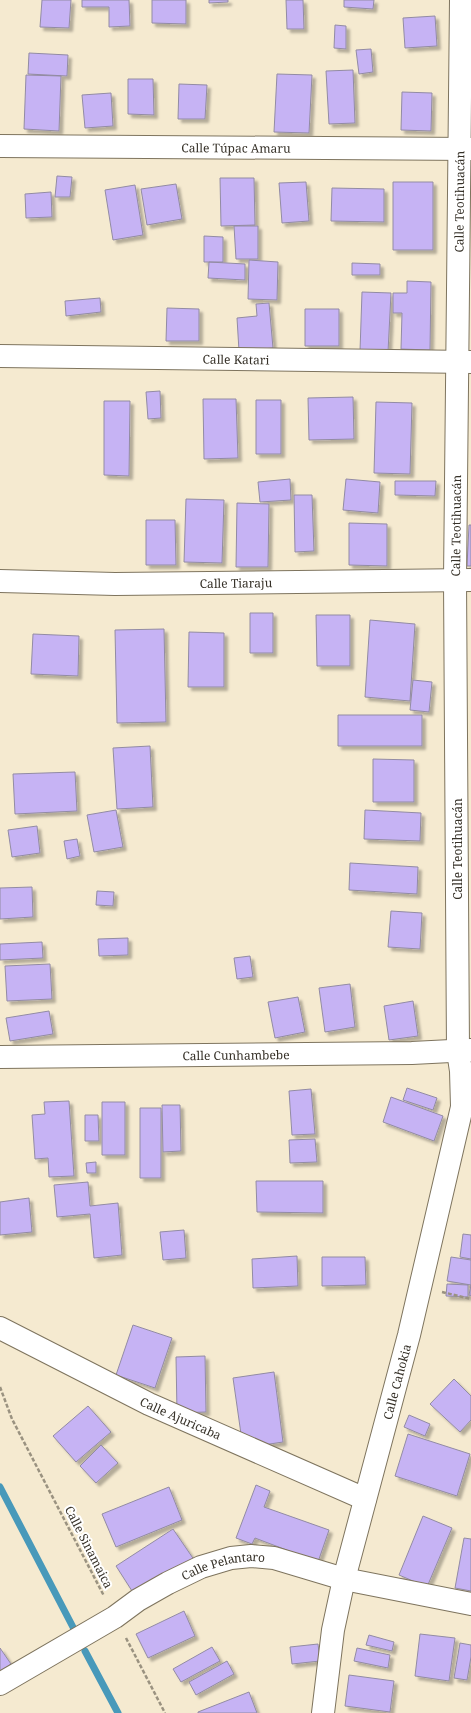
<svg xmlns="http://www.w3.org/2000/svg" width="471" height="1713" font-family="'Noto Serif',serif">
  <defs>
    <filter id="shadow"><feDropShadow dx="3.5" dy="3.5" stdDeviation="1" flood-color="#0004"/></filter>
  </defs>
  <rect width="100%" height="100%" fill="#f5ead0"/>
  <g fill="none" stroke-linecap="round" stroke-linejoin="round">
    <path stroke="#4899ba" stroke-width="7" d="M 0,1487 L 75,1631
      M 85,1651 L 118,1713"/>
  </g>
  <path fill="#c6b3f4" stroke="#928ba3" filter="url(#shadow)" d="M 42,0 L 71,0 L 69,28 L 40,27 Z
    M 82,0 L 129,0 L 130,26 L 109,27 L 109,7 L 82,7 Z
    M 152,0 L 186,0 L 186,24 L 152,23 Z
    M 209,0 L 228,0 L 228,2 L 209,3 Z
    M 286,0 L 303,0 L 304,29 L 287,29 Z
    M 344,0 L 374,0 L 373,9 L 344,7 Z
    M 435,16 L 437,46 L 405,48 L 403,18 Z
    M 335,25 L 346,26 L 346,49 L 334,48 Z
    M 371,49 L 373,72 L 359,74 L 356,50 Z
    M 29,53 L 68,55 L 67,76 L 28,74 Z
    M 353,70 L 355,123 L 329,124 L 326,71 Z
    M 277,74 L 312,75 L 309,133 L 274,132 Z
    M 26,75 L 61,76 L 59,131 L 24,129 Z
    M 128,79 L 153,79 L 154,115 L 128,114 Z
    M 179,84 L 207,85 L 205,119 L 178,119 Z
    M 402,92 L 432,93 L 431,131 L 401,130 Z
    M 111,93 L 113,126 L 85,128 L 82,95 Z
    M 57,176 L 72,177 L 70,197 L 55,197 Z
    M 220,178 L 254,178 L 255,225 L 221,226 Z
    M 306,182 L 309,221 L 282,223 L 279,183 Z
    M 393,182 L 433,182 L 433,250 L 393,250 Z
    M 176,184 L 182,219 L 147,225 L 141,189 Z
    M 135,185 L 143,235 L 113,240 L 105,190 Z
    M 332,188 L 384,189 L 384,222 L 331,221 Z
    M 51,192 L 52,217 L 26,218 L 25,194 Z
    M 234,226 L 258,226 L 258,259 L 236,259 Z
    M 204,236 L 223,237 L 223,262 L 204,262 Z
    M 249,260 L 278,262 L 277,300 L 248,299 Z
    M 209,262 L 245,264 L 245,280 L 208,278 Z
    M 352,263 L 380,264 L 380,275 L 352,275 Z
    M 407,281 L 431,282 L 430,350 L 401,349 L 402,313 L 393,313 L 393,293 L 407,293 Z
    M 362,292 L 391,293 L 388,352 L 360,351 Z
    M 100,298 L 101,312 L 66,316 L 65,301 Z
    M 269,303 L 273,348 L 239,351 L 237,318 L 257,316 L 256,304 Z
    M 167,308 L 199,309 L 199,341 L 166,341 Z
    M 305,309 L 339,309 L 339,346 L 305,346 Z
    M 160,391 L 161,418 L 148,419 L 146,392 Z
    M 353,397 L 354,439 L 309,440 L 308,398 Z
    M 203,399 L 236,399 L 238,458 L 204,459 Z
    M 256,400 L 281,400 L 281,454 L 256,454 Z
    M 104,401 L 130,401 L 129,476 L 104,475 Z
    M 376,402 L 412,403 L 410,474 L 374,473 Z
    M 290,479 L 291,500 L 260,502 L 258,482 Z
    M 346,479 L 380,482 L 378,513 L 343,510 Z
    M 395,481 L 436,481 L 435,496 L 395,495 Z
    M 294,495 L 312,495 L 314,551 L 295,552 Z
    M 186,499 L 224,500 L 222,563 L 184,562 Z
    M 237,503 L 269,504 L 268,567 L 236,567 Z
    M 146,520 L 175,520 L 176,565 L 146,565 Z
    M 349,523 L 387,524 L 387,566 L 349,565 Z
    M 469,525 L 471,525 L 471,566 L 467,566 Z
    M 250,613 L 273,613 L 273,653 L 250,653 Z
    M 316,615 L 350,615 L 350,666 L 317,666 Z
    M 370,620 L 415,624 L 410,701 L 365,697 Z
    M 164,629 L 166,722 L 117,723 L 115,630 Z
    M 189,632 L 224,633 L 224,687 L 188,687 Z
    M 33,634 L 79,636 L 78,676 L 31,674 Z
    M 413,680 L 432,682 L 429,712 L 410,710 Z
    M 338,715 L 422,715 L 422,746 L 338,746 Z
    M 150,746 L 153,807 L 117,809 L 113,748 Z
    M 373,759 L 414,760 L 414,802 L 373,802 Z
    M 75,772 L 77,811 L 15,814 L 13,774 Z
    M 116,810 L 123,847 L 94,852 L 87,815 Z
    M 365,810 L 421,813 L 420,841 L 364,839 Z
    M 37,826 L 40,853 L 12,857 L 8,830 Z
    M 77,839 L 80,856 L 67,859 L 64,841 Z
    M 350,863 L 418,867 L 417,894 L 349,890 Z
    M 32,887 L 33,917 L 0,919 L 0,888 Z
    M 97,891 L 114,892 L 113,906 L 96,905 Z
    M 391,911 L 422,913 L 420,949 L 388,947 Z
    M 128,938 L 128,955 L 99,956 L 98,939 Z
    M 42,942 L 43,958 L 0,960 L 0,944 Z
    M 250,956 L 253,977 L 237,979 L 234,958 Z
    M 50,964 L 52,999 L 7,1001 L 5,966 Z
    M 350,984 L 355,1027 L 325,1032 L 319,988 Z
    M 298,997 L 305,1032 L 275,1038 L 268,1002 Z
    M 413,1001 L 418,1036 L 389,1040 L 384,1006 Z
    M 49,1011 L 53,1034 L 10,1041 L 6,1018 Z
    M 407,1088 L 437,1098 L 433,1110 L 403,1100 Z
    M 311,1089 L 315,1134 L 292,1135 L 289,1091 Z
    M 391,1097 L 443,1116 L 434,1141 L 383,1122 Z
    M 69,1101 L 74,1176 L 49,1177 L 48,1158 L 35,1159 L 32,1115 L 45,1114 L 44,1102 Z
    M 102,1102 L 125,1102 L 125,1155 L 102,1155 Z
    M 162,1105 L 180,1105 L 181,1151 L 163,1152 Z
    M 140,1108 L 161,1108 L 161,1178 L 140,1178 Z
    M 85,1115 L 98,1115 L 99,1141 L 85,1141 Z
    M 315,1139 L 317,1162 L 290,1163 L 289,1140 Z
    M 96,1162 L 96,1173 L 87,1173 L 86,1163 Z
    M 256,1181 L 323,1181 L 323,1213 L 257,1212 Z
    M 88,1182 L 90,1206 L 118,1203 L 122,1255 L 94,1258 L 90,1214 L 57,1217 L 54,1185 Z
    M 29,1198 L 32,1232 L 0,1235 L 0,1202 Z
    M 184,1230 L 186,1258 L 163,1260 L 160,1232 Z
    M 463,1234 L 471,1235 L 471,1259 L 460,1257 Z
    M 297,1256 L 298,1286 L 253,1288 L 252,1259 Z
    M 322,1257 L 365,1257 L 366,1285 L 322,1286 Z
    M 451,1257 L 471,1260 L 471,1296 L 469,1295 L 471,1285 L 447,1281 Z
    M 447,1284 L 468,1285 L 468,1297 L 446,1296 Z
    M 133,1325 L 172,1338 L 155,1388 L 116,1375 Z
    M 205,1356 L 206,1412 L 177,1413 L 176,1357 Z
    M 274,1372 L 283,1442 L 243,1448 L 233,1378 Z
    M 454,1379 L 471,1396 L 471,1420 L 460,1432 L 430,1404 Z
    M 88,1406 L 111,1432 L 76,1462 L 53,1436 Z
    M 409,1415 L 430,1424 L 425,1436 L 404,1427 Z
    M 408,1434 L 470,1454 L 457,1496 L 395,1476 Z
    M 101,1445 L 118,1463 L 96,1483 L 80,1466 Z
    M 256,1485 L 270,1491 L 264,1507 L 329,1530 L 318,1562 L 255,1538 L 252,1544 L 236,1538 Z
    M 169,1487 L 182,1520 L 116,1547 L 102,1514 Z
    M 423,1516 L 452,1528 L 427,1587 L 399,1575 Z
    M 173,1529 L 199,1567 L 141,1605 L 116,1566 Z
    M 464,1538 L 471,1539 L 471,1591 L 455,1588 Z
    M 184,1611 L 195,1636 L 148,1658 L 136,1634 Z
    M 420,1634 L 455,1638 L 449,1681 L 415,1676 Z
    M 369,1635 L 394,1642 L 392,1651 L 366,1645 Z
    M 460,1643 L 471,1645 L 471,1657 L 467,1680 L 454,1678 Z
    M 318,1644 L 320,1661 L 292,1664 L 290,1647 Z
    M 212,1647 L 220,1661 L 181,1682 L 173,1669 Z
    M 0,1648 L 11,1664 L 0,1672 Z
    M 357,1648 L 390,1655 L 388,1668 L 354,1661 Z
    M 227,1661 L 234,1674 L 196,1695 L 189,1682 Z
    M 349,1675 L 394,1681 L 390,1712 L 345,1706 Z
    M 249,1692 L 257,1713 L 198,1713 L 198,1712 Z"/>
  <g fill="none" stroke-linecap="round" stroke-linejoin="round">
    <g stroke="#7e745e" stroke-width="24">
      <g id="minor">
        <path id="s1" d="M 0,146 L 471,149"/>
        <path id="s2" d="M 0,356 L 471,362"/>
        <path id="s3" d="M 0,581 L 115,584 L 471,580"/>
        <path id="s4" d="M 0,1057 L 412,1053 L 471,1050"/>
        <path id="s5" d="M 0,1328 L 149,1404 L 365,1499"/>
        <path id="s6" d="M 0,1684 L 115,1617 L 138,1600 L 168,1583 L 201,1567 L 231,1558 L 251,1556 L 274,1558 L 344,1579 L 471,1604"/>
        <path id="s7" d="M 323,1713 L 333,1630 L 344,1579 L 409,1335 L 462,1107 L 461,1071 L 458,1051 L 455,580 L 461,0"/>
      </g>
    </g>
    <path stroke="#9a9280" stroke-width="2.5" stroke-dasharray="4 2" stroke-linecap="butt" d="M 442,1292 L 471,1299
      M 0,1387 L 12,1419 L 104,1596
      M 126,1638 L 165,1713"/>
    <use href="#minor" stroke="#fff" stroke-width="22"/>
  </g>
  <g text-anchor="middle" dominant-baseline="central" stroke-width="4" stroke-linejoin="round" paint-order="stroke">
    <g font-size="12" fill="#363128" stroke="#fff">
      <text stroke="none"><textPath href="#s1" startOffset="236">Calle Túpac Amaru</textPath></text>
      <text stroke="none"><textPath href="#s7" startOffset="1528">Calle Teotihuacán</textPath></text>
      <text stroke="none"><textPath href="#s2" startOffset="236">Calle Katari</textPath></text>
      <text stroke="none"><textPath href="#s7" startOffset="1204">Calle Teotihuacán</textPath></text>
      <text stroke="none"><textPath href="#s3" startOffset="236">Calle Tiaraju</textPath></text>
      <text transform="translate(457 849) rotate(-90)">Calle Teotihuacán</text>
      <text stroke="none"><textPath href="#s4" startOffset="236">Calle Cunhambebe</textPath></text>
      <text stroke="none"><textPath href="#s7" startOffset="340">Calle Cahokia</textPath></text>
      <text stroke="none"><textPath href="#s5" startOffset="202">Calle Ajuricaba</textPath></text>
      <text transform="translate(89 1547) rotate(63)">Calle Sinamaica</text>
      <text stroke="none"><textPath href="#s6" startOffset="255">Calle Pelantaro</textPath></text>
    </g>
  </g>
</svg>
